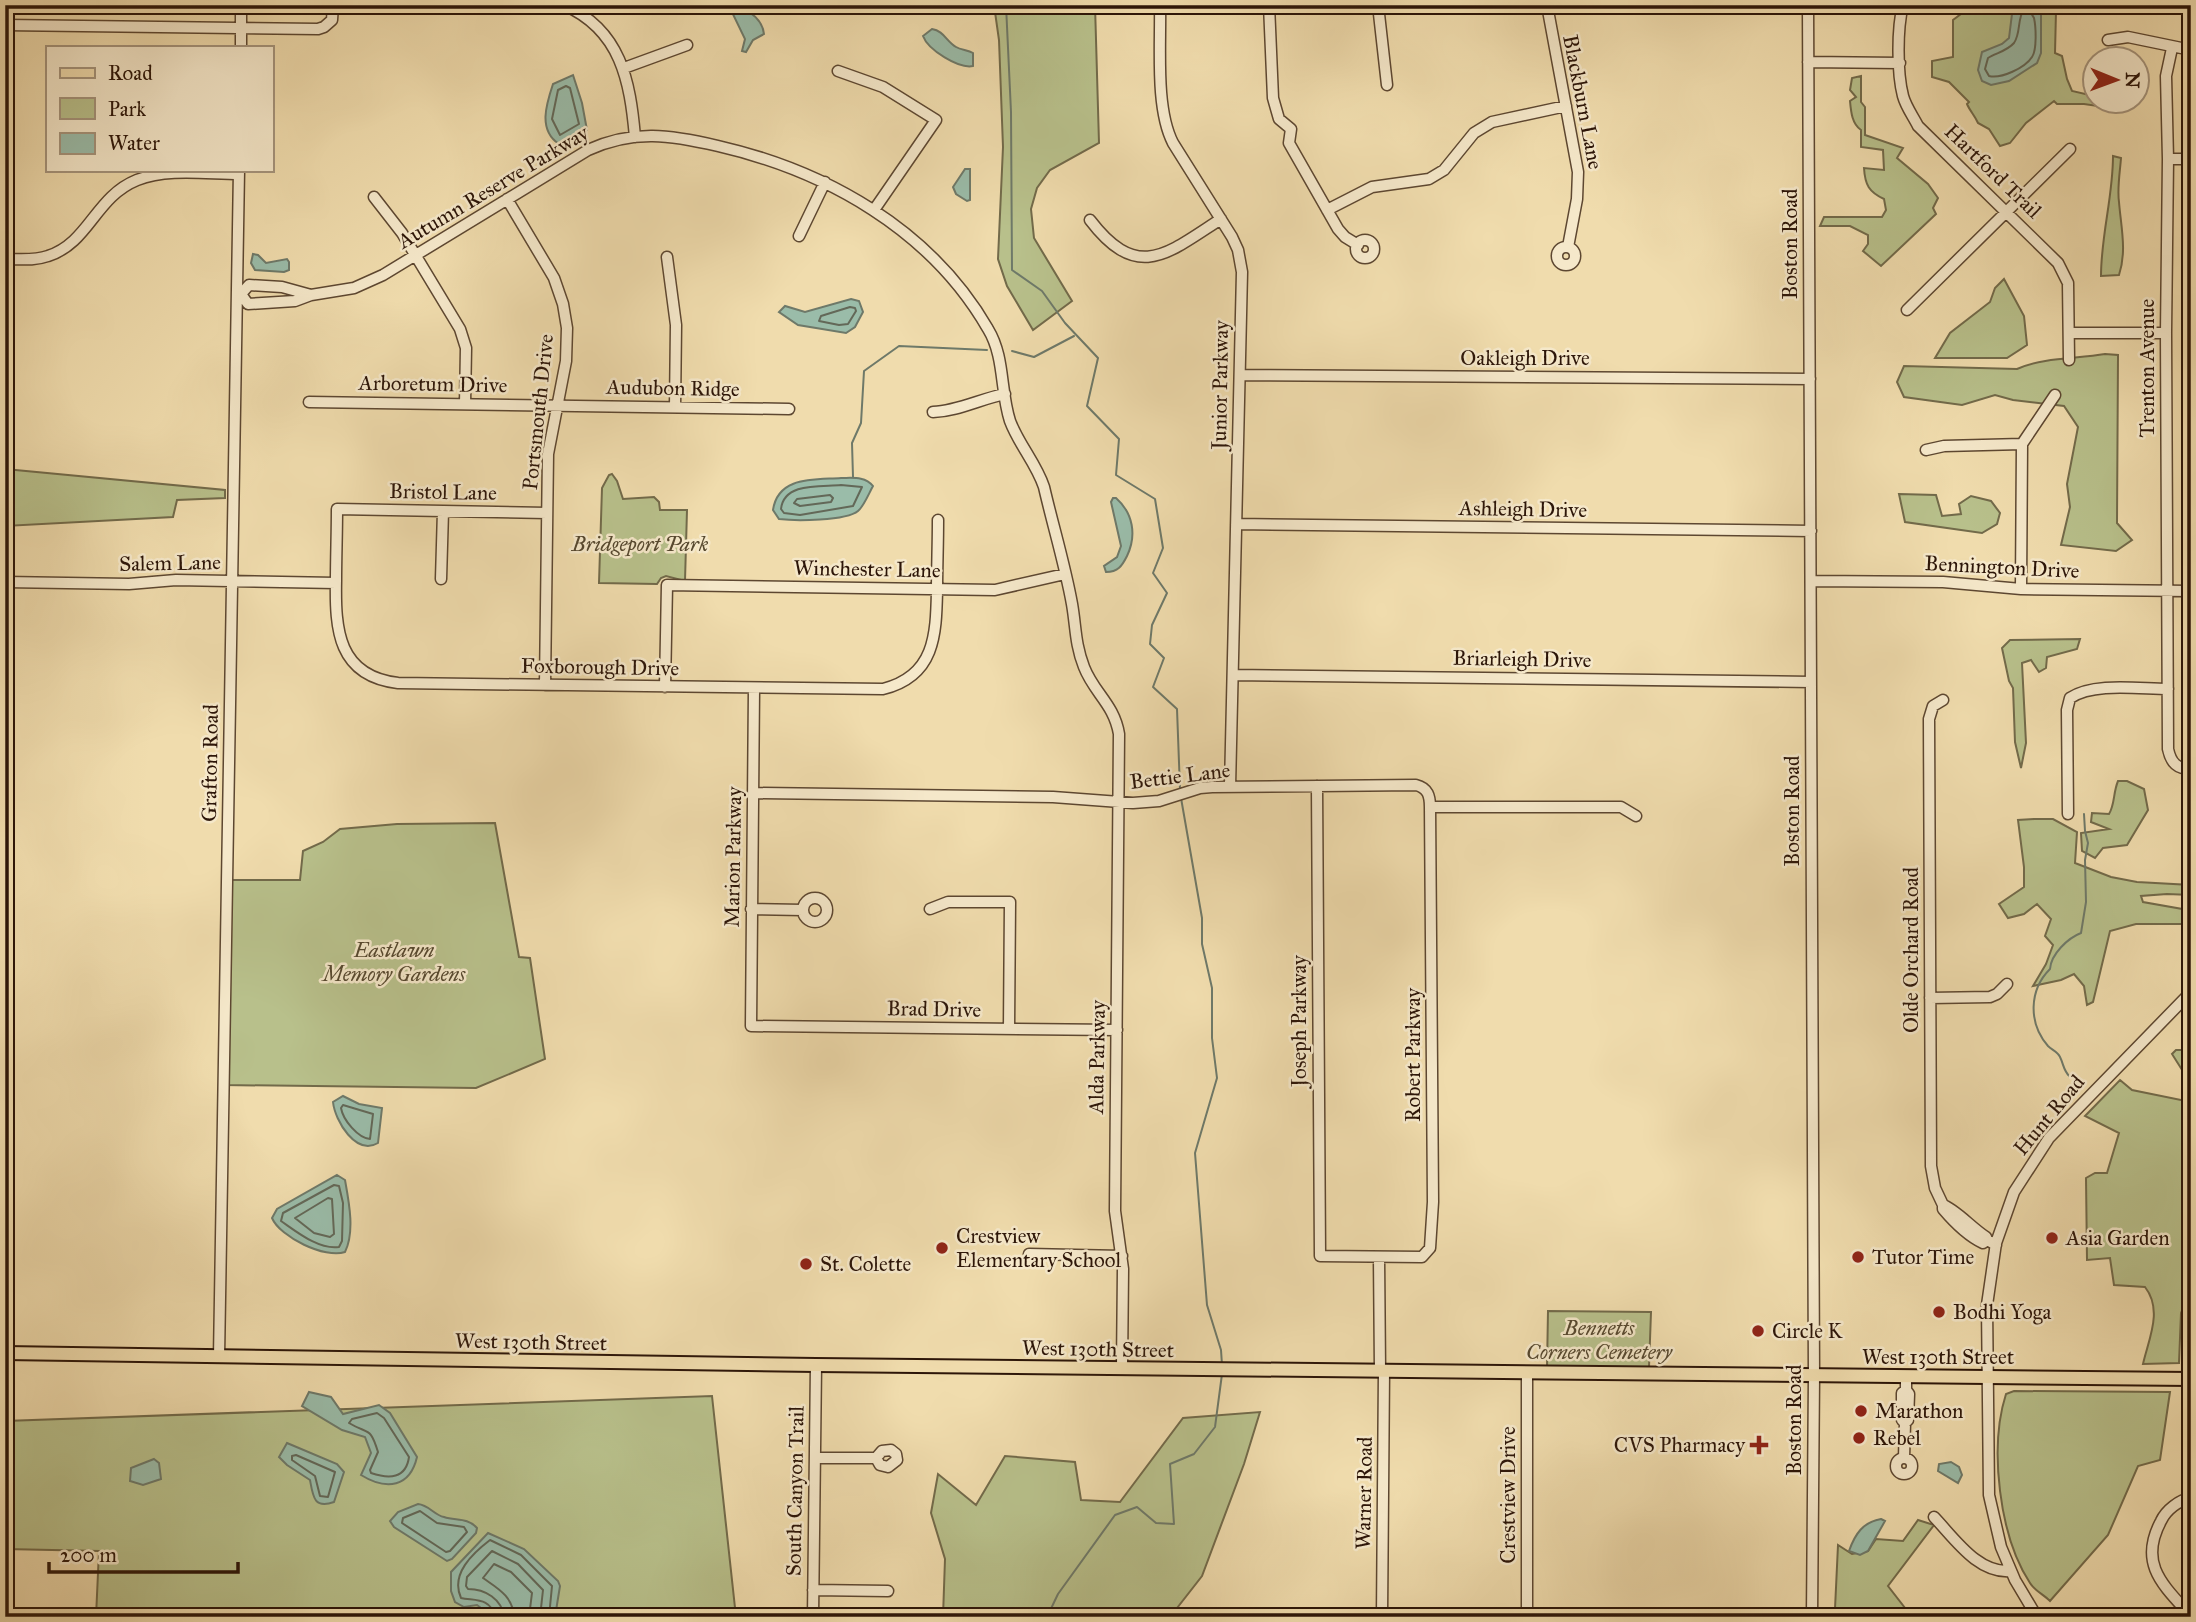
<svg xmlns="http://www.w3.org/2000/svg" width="2196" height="1622" font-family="'IM FELL Great Primer',serif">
  <rect width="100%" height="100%" fill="#f0dcad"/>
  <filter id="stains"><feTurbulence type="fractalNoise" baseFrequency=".00286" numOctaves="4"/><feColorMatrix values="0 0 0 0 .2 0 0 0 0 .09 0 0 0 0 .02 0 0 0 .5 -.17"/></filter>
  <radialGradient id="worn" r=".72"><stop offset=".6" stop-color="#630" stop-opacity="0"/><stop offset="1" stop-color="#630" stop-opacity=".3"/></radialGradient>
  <path fill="#b8c08b" stroke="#726a4a" stroke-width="2" d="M 994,5 L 1095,5 L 1099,143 L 1050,170 L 1037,188 L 1031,209 L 1034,238 L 1072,301 L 1033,330 L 1007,286 L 998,259 L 1003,147 L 999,40 Z
    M 1973,5 L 2060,5 L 2056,11 L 2055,53 L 2062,56 L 2067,79 L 2072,91 L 2094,96 L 2094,102 L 2109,102 L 2112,105 L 2111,108 L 2084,104 L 2057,104 L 2054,101 L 2026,123 L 2010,143 L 2000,146 L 1989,129 L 1978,123 C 1975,116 1970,111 1967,104 L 1969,102 L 1949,82 L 1932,77 L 1932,61 L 1953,57 L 1953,20 Z
    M 1861,76 L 1861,102 L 1865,107 L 1865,135 L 1903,148 L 1897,158 L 1928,184 L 1938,198 L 1933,208 L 1936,214 L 1881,266 L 1863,251 L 1868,244 L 1868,235 L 1850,226 L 1820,226 L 1824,217 L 1882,217 L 1886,210 L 1884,199 C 1869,192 1865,185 1864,168 L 1884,170 L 1883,150 L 1861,147 L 1861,130 C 1852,124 1851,112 1850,101 L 1856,97 L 1850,90 L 1852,78 Z
    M 2113,156 L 2121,158 C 2120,172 2117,188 2119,202 C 2121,227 2127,251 2119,275 L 2101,276 C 2101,235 2113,197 2113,156 Z
    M 2004,279 L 2024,316 L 2027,345 L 2007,358 L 1935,358 L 1950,333 L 1990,302 L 1995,288 Z
    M 2105,354 L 2118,355 L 2117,523 L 2132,540 L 2116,551 L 2061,545 L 2070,507 L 2067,484 L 2078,427 L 2064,406 L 2013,400 L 1995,395 L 1962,405 L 1904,397 L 1897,382 L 1904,366 L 2017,369 C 2044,357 2076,359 2105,354 Z
    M 5,469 L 225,490 L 225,498 L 177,500 L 173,517 L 5,526 Z
    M 612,474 L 617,481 L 623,499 L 654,497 L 659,502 L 660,510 L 687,510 L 685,581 L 666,576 L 661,578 L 657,584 L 599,583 L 602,488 L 609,475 Z
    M 1899,494 L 1936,495 L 1942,516 L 1961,514 L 1959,504 L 1971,496 L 1991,501 L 2000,513 L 1997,524 L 1982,533 L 1905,522 Z
    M 2080,639 L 2077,649 L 2047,657 L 2046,668 L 2039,672 L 2031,660 L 2022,663 L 2026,743 L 2021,768 L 2015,742 L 2013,688 L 2009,681 L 2002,648 L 2010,640 Z
    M 2118,781 L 2127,781 L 2144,789 L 2148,810 L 2127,845 L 2103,848 L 2095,858 L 2082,851 L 2081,833 L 2109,829 L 2091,822 L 2092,813 L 2109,814 C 2115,804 2113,793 2118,781 Z
    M 2034,819 L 2053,819 L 2077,832 L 2075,863 L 2111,877 L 2137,882 L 2191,885 L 2191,895 L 2167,894 L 2141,896 L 2143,902 L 2188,910 L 2191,912 L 2191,924 L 2136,924 L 2110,931 L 2093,1002 L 2087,1005 L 2084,986 L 2074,974 L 2061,980 L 2033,986 L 2046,964 L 2053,945 L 2045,936 L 2051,919 L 2037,904 L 2024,914 L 2008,918 L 1999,904 L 2024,887 L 2024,867 L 2018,820 Z
    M 495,823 L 519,957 L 530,958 L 545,1059 L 476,1088 L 224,1085 L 228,880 L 300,880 L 303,851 L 323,842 L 340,829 L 397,824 Z
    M 2176,1050 L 2191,1050 L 2191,1084 L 2172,1054 Z
    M 2120,1080 L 2132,1090 L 2191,1102 L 2191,1290 L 2181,1313 L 2179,1363 L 2143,1364 C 2149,1338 2163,1310 2145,1287 L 2114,1285 L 2110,1258 L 2087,1260 L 2086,1178 L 2095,1173 L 2107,1173 L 2119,1133 L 2085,1116 Z
    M 1548,1311 L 1651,1312 L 1649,1367 L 1547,1368 Z
    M 2014,1391 L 2170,1392 L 2160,1460 L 2138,1466 L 2108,1535 L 2050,1601 C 2044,1595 2034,1590 2030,1583 C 1999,1536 1989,1447 2006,1394 Z
    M 712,1396 L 736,1617 L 96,1617 L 99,1551 L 5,1549 L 5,1421 Z
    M 1260,1412 L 1244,1464 L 1202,1576 L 1170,1617 L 943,1617 L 945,1559 L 931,1513 L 938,1474 L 976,1505 L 1005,1456 L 1075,1462 L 1081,1500 L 1120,1502 L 1183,1418 Z
    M 1918,1520 L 1934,1525 L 1888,1586 L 1912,1617 L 1822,1617 L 1823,1612 L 1835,1609 L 1838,1545 L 1852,1554 L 1868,1551 L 1876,1539 L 1903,1541 Z"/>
  <path fill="#9abca9" stroke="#6e7969" stroke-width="2" d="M 725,5 C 742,5 762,16 764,34 L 753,40 L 746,52 L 742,51 L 745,39 L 730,8 Z
    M 2023,5 L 2038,9 L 2041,13 L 2041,53 L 2037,63 L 2009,81 L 1991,85 L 1982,81 L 1978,70 L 1982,52 L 2002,44 L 2009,38 L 2012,14 L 2017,7 Z
    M 932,29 C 944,31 946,41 956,47 C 961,50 968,50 973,53 L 973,66 C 959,69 928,50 923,36 Z
    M 573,75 L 582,103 L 587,130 L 559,144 C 538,130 546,105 553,84 Z
    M 965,169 L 970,169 L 970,200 L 967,201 L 956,194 L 953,187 Z
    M 253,254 L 258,255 L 266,263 L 287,259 L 289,262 L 289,270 L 284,272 L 255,270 L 251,263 Z
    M 851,299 L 859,301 L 863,312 L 855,327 L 846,333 L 798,325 L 779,312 L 785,306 L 805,312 Z
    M 841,478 C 853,478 865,476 873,486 C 869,493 864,506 858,511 C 846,521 795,521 779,519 L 773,510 C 778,476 814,480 841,478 Z
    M 1113,498 L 1116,498 C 1133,513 1137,535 1127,556 C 1122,566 1118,572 1106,572 L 1104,566 L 1117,557 L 1121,546 L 1111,502 Z
    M 343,1096 L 359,1104 L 382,1108 L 378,1143 C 356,1156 335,1121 333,1102 Z
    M 337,1175 L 345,1180 C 349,1202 355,1232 345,1252 C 325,1259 280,1237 272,1218 L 277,1209 Z
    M 309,1392 L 331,1397 L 343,1414 L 379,1405 L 390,1413 L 417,1457 C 410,1487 387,1491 361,1475 L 371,1453 L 365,1437 L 342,1430 L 302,1406 Z
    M 287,1443 L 337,1464 L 344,1472 L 334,1502 C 314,1509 313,1497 310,1480 L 287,1465 L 279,1457 Z
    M 154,1459 L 159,1463 L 161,1479 L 143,1485 L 130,1481 L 131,1468 Z
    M 1951,1462 L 1959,1467 L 1962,1475 L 1958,1483 L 1938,1471 L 1939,1464 Z
    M 418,1504 C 429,1505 434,1515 444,1517 C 456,1521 467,1517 477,1528 L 476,1533 L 452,1559 L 447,1561 L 394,1527 L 390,1521 L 398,1512 Z
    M 1881,1519 L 1885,1521 L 1868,1551 L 1860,1555 L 1849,1551 C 1855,1534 1863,1522 1881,1519 Z
    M 488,1533 L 524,1549 L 558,1581 L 560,1586 L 555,1617 L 493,1617 L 477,1605 L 464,1607 L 455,1602 L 451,1591 L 451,1572 Z"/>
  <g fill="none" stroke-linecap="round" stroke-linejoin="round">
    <path stroke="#636858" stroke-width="2" d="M 2024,9 L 2028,10 C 2030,12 2033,16 2034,18 C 2036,27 2037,50 2032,57 C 2025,68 2001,79 1989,76 L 1985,69 L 1988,58 C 1996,53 2007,51 2014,43 C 2021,33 2017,19 2024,9 Z
      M 566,86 L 570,88 L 579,124 L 560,135 L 552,119 L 558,90 Z
      M 850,307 L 855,308 L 856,311 L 848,324 L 839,325 L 819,321 L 821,316 Z
      M 841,485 L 862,487 L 853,506 L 800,515 L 784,513 L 781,509 C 784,482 821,487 841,485 Z
      M 830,495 L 833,498 L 831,502 L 800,506 L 794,503 L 797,499 Z
      M 343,1105 L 373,1114 L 370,1139 C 358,1138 343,1120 341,1108 Z
      M 334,1185 L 339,1186 L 343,1203 L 342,1241 L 339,1247 C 319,1250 297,1232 281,1221 L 283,1213 Z
      M 328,1198 L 332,1199 L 334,1234 L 330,1237 L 314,1233 L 295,1218 Z
      M 377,1413 L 384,1418 L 409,1457 C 406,1479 389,1479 371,1473 L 370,1470 L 378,1452 C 370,1426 369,1435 349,1423 L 352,1419 Z
      M 296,1455 L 335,1472 L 328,1497 L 320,1496 L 315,1476 L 292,1460 L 292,1456 Z
      M 420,1511 L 437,1523 L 464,1527 L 467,1532 L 450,1551 L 446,1552 L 402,1523 L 403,1518 Z
      M 495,1617 C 491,1597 474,1601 461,1598 C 450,1574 473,1553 490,1540 L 521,1555 L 552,1586 L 549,1617
      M 504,1617 C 502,1599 485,1589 468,1589 L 466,1586 L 467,1577 L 492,1551 L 518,1564 L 543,1590 L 540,1617
      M 514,1617 C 513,1596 497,1588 483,1578 L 494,1564 L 511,1572 L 532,1593 L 529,1617"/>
    <path stroke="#6e7969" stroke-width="2" d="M 1006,5 L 1011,112 L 1012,270 L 1042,291 L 1065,323 L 1098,358 L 1087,406 L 1119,439 L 1116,475 L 1155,499 L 1163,548 L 1153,573 L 1167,593 L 1152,625 L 1150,644 L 1164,658 L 1153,687 L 1177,709 L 1180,789
      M 1012,351 L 1034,357 L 1074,336
      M 853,477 L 852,443 L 861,423 L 864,371 L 899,346 L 987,350
      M 1181,798 L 1202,918 L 1202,944 L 1212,988 L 1212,1038 L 1217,1078 L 1195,1153 L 1207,1305 L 1221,1350 L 1222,1365
      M 2070,1077 C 2063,1070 2064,1065 2060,1057 C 2058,1052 2052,1050 2048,1046 C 2028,1023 2029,990 2050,969 C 2051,954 2068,938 2081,933 L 2086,902 L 2085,860 L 2088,843 L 2085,831 L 2084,814
      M 1047,1617 L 1058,1594 L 1115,1515 L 1137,1507 L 1156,1523 L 1174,1524 L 1170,1464 L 1194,1454 L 1215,1427 L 1222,1374"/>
    <g stroke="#5d4731" stroke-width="13">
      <path id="minor" d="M 564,5 C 621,30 630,81 635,137
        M 1160,5 C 1161,46 1155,108 1173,143 L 1232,237 L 1238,250 L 1242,272 L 1230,787
        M 1269,5 L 1273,98 L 1279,119 L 1291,129 L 1289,143 L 1338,229 L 1345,237 L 1358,245
        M 1378,5 L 1387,85
        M 1547,5 L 1578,172 L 1577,199 L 1568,247
        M 1808,5 L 1814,1376 L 1812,1617
        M 1903,5 C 1897,28 1897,73 1903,96 C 1906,107 1913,116 1918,126 L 2058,263 L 2068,283 L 2069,360
        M 5,25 L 318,29 L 324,27 L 332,20 L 333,5
        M 2108,40 L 2128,37 L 2191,50
        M 241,47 L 241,5
        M 2172,48 L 2166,76 L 2168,159 L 2166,333 L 2168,749 C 2171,763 2177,769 2191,769
        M 1808,62 L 1900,63
        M 624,68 L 687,45
        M 838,71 L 883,87 L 936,120 L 874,210
        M 2168,159 L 2191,159
        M 5,161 L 6,161
        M 374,197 L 402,233 L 460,329 L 466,348 L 465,404
        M 507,199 L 554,278 L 563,304 L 567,328 L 566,361 L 548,454 L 545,685
        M 1327,210 L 1372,187 L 1429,179 L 1444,170 L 1474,133 L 1492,122 L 1566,106
        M 1090,220 C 1138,283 1168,253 1221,219
        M 799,236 L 825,182
        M1356 249a9 9 0 1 1 18 0a9 9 0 1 1-18 0Z
        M1557 256a9 9 0 1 1 18 0a9 9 0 1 1-18 0Z
        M 667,257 L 676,325 L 675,407
        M 5,259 C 20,259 34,261 48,256 C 89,243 95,197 137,180 C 168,168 206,174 239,174
        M 311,295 L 282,287 L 249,285 L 241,294 L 248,304 L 295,301 L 311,295 L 354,288 L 383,275 L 588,150 C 634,129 671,135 718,146 C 827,171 931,230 988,329 C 1005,357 1000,390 1010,421 C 1019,445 1036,463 1044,487 C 1053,526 1065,565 1072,604 C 1076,627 1075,644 1084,667 C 1094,693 1114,704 1119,734 L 1115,1211 L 1123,1269 L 1122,1368
        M 1907,310 L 2070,149
        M 2069,333 L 2166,333
        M 5,356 L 8,356
        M 1240,375 L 1810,379
        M 309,402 L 789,409
        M 933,412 C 958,411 980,399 1005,394
        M 1926,450 L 1944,446 L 2022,444
        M 547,513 L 337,509 C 337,533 336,557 336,580 C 335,630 338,676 398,683 L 883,689 C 935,676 936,635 937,591 C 937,567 938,544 938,520
        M 1236,524 L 1811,531
        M 441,579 L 443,511
        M 1811,581 L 1943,582 L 2021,589 L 2191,591
        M 5,582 L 129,584 L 176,580 L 336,583
        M 2021,589 L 2022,444 L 2055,395
        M 1233,675 L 1811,682
        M 665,687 L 667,585 L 995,590 L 1065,574
        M 754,689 L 751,1026 L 1117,1030
        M 1943,700 L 1933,706 L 1929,719 L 1931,1166 L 1935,1188 L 1943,1205
        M 754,793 L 1053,797 L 1133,803 L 1159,801 L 1200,788 L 1212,787 L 1416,785 C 1428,788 1430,796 1430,807 L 1433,1202 L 1430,1248 L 1422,1257 L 1320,1256 L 1317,786
        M 1430,807 L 1621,807 L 1636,816
        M 2068,814 L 2067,710 L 2070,698 C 2094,682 2139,689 2168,689
        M803 910a12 12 0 1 1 24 0a12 12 0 1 1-24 0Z
        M 751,909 L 803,910
        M 930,909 L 948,902 L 1010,902 L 1009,1029
        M 1930,998 L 1990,997 L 1997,994 L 2007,984
        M 1987,1240 L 1986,1237 C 1973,1229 1955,1209 1943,1205 L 1943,1209 C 1954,1222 1968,1236 1983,1243 L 1987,1240 L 1996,1245
        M 1029,1254 L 1122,1256
        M 1379,1257 L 1380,1370
        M 219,1357 L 239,170
        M 1906,1390 L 1902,1393 L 1902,1420 L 1905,1423 L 1908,1420 L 1909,1394 L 1906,1390 L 1906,1376
        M1896 1466a8 8 0 1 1 16 0a8 8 0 1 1-16 0Z
        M 815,1458 L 876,1458 L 880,1465 L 888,1467 L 897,1460 L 896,1454 L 891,1450 L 882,1451 L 876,1458
        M 1904,1458 L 1905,1423
        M 2191,1498 C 2179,1500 2166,1510 2161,1521 C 2138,1564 2163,1585 2191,1616
        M 1934,1517 C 1955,1539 1978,1574 2011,1571
        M 813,1590 L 888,1591
        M 813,1617 L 816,1365
        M 1382,1617 L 1384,1370
        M 1527,1617 L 1527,1373
        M 2037,1617 L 2015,1580 L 2001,1547 L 1989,1495 L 1987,1305 L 1996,1243 L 2014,1192 L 2049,1138 L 2191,992"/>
    </g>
    <g stroke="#2c1508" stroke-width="16">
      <path id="major" d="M 5,1353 L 816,1365 L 2191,1379"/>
    </g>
    <use href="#minor" stroke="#f5e8ca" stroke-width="10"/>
    <use href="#major" stroke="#f0dcad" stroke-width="12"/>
  </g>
  <g fill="#8f2418" stroke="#f5e8ca" stroke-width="2.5">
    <circle cx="2052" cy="1238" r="7"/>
    <circle cx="942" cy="1248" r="7"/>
    <circle cx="1858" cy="1257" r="7"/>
    <circle cx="806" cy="1264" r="7"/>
    <circle cx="1939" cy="1312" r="7"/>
    <circle cx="1758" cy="1331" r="7"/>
    <circle cx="1861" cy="1411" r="7"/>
    <circle cx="1859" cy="1438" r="7"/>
    <path d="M1755.5 1434.5h7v7h7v7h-7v7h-7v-7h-7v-7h7z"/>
  </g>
  <g text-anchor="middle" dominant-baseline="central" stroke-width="5" stroke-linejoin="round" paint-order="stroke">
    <g font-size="21" fill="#2c1508" stroke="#f5e8ca">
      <text transform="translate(1583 102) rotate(79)">Blackburn Lane</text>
      <text transform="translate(1993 171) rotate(44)">Hartford Trail</text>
      <text transform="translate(493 187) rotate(-31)">Autumn Reserve Parkway</text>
      <text transform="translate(1790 244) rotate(-90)">Boston Road</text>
      <text x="1525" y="358">Oakleigh Drive</text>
      <text transform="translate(2147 368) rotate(-90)">Trenton Avenue</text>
      <text transform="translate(433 384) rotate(1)">Arboretum Drive</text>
      <text transform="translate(1220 385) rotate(-89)">Junior Parkway</text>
      <text transform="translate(673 388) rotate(1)">Audubon Ridge</text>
      <text transform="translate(538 412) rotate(-84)">Portsmouth Drive</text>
      <text transform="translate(443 492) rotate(1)">Bristol Lane</text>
      <text transform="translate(1523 509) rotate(1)">Ashleigh Drive</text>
      <text transform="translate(170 563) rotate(-1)">Salem Lane</text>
      <text transform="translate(2002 567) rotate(3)">Bennington Drive</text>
      <text transform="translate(867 569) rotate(1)">Winchester Lane</text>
      <text transform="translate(1522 659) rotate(1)">Briarleigh Drive</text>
      <text transform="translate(600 667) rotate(1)">Foxborough Drive</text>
      <text transform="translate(210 763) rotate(-89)">Grafton Road</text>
      <text transform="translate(1180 776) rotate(-7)">Bettie Lane</text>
      <text transform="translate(1792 811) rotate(-90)">Boston Road</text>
      <text transform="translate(733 857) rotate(-89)">Marion Parkway</text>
      <text transform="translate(1911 950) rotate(-90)">Olde Orchard Road</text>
      <text transform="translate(934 1009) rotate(1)">Brad Drive</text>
      <text transform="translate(1299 1021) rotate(-90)">Joseph Parkway</text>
      <text transform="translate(1413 1055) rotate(-90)">Robert Parkway</text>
      <text transform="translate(1097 1057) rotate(-89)">Alda Parkway</text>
      <text transform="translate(2049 1115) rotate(-50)">Hunt Road</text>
      <text transform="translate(531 1342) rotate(1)">West 130th Street</text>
      <text transform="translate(1098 1349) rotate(1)">West 130th Street</text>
      <text x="1938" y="1357">West 130th Street</text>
      <text transform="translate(1794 1420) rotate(-90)">Boston Road</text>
      <text transform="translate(795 1491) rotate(-89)">South Canyon Trail</text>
      <text transform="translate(1364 1493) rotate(-89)">Warner Road</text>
      <text transform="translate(1508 1495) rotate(-90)">Crestview Drive</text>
    </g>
    <g font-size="21" font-style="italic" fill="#56482f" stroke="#f5e8ca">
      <text x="640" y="544">Bridgeport Park</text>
      <text x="394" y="950">Eastlawn<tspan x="394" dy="24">Memory Gardens</tspan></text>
      <text x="1599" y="1328">Bennetts<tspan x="1599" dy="24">Corners Cemetery</tspan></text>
    </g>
    <g font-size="21" fill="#2c1508" stroke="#f5e8ca" text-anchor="start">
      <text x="956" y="1236">Crestview<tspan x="956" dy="24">Elementary School</tspan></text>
      <text x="2066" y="1238">Asia Garden</text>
      <text x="1872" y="1257">Tutor Time</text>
      <text x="820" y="1264">St. Colette</text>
      <text x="1953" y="1312">Bodhi Yoga</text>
      <text x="1772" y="1331">Circle K</text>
      <text x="1875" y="1411">Marathon</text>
      <text x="1873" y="1438">Rebel</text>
      <text x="1745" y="1445" text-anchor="end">CVS Pharmacy</text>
    </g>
  </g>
  <rect width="2196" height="1622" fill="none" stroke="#f0dcad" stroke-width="28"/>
  <rect x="7" y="7" width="2182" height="1608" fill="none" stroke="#2c1508" stroke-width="3.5"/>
  <rect x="14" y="14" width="2168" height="1594" fill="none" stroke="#2c1508" stroke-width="2"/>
  <rect x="46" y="46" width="228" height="126" fill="#f5e8ca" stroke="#a5947c" stroke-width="2"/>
  <rect x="60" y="68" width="35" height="10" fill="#f0dcad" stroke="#a5947c" stroke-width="2"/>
  <text x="108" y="80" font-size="21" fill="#2c1508">Road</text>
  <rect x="60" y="98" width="35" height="21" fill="#b8c08b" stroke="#a5947c" stroke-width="2"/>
  <text x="108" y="116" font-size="21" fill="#2c1508">Park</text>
  <rect x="60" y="133" width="35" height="21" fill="#9abca9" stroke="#a5947c" stroke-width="2"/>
  <text x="108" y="150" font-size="21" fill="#2c1508">Water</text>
  <g transform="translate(2116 80) rotate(91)"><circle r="33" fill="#f5e8ca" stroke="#a5947c" stroke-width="2"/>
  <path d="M0-5L12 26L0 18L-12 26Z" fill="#8f2418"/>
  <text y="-10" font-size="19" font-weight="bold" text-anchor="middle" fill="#2c1508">N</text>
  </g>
  <path d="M49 1562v10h189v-10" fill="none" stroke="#2c1508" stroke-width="3.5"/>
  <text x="60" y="1562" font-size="21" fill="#2c1508" stroke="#f5e8ca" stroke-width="5" paint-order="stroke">200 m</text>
  <rect width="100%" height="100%" filter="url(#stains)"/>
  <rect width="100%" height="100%" fill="url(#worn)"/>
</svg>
